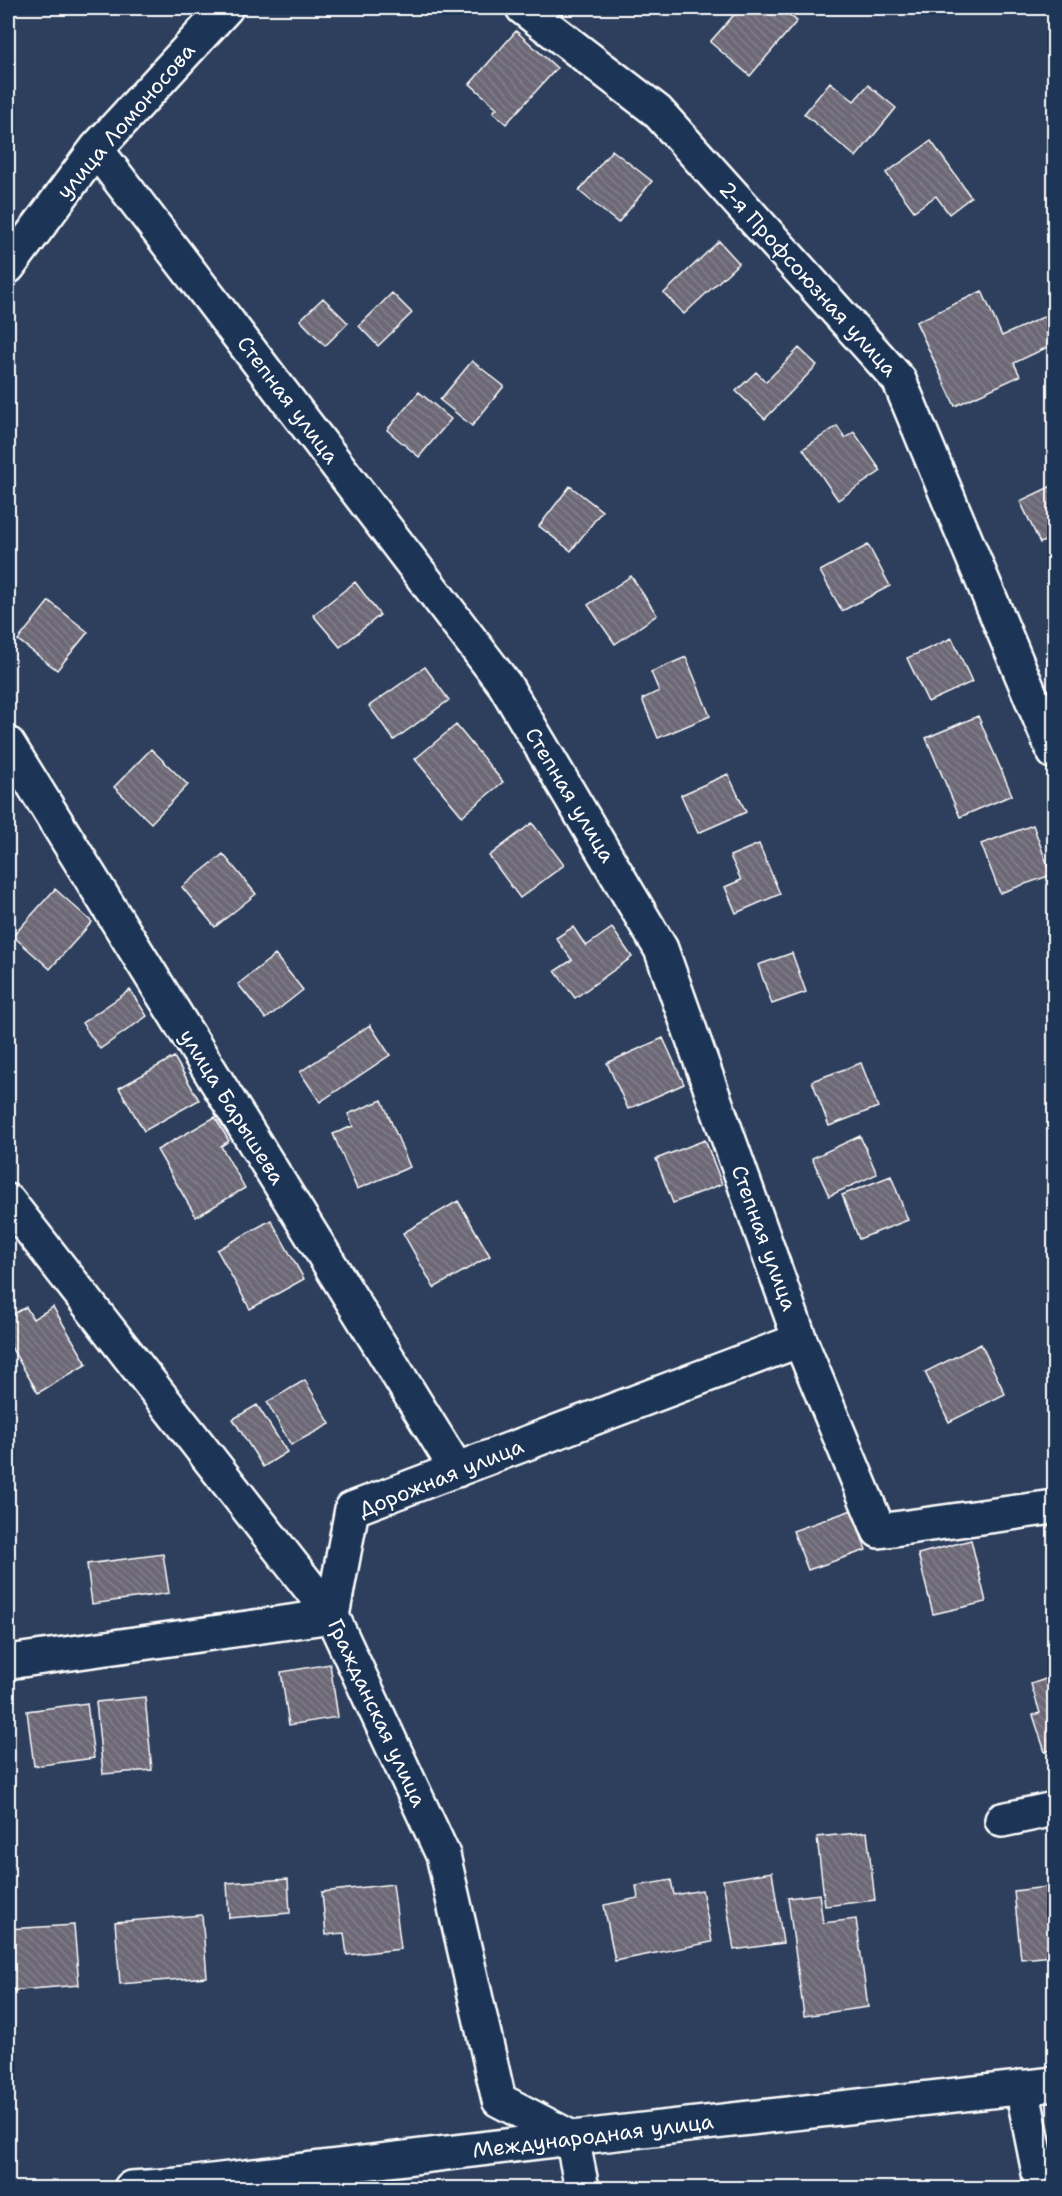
<svg xmlns="http://www.w3.org/2000/svg" width="1062" height="2196" font-family="'Shantell Sans',sans-serif">
  <defs>
    <pattern id="building-back-hatch" width="6" height="6" patternUnits="userSpaceOnUse" patternTransform="scale(1.5)"><rect width="6" height="6" fill="#6c6876"/><path d="M-1 5l2 2M0 0l6 6M5-1l2 2" fill="none" stroke="#827f8b"/></pattern>
  </defs>
  <rect width="100%" height="100%" fill="#2d3f5d"/>
  <filter id="ink" filterUnits="userSpaceOnUse"><feTurbulence type="fractalNoise" baseFrequency=".0167" numOctaves="2"/><feDisplacementMap in="SourceGraphic" scale="12" xChannelSelector="R" yChannelSelector="G"/><feConvolveMatrix kernelMatrix="1 2 1 2 8 2 1 2 1" color-interpolation-filters="sRGB"/></filter>
  <g filter="url(#ink)">
    <path fill="url(#building-back-hatch)" stroke="#fff" stroke-width="1.5" d="M 740,8 L 781,8 L 797,21 L 750,76 L 710,42 Z
      M 516,31 L 557,68 L 506,124 L 493,112 L 497,108 L 470,84 Z
      M 830,82 L 854,101 L 868,85 L 896,108 L 856,157 L 804,114 Z
      M 931,141 L 971,197 L 949,214 L 936,196 L 914,211 L 886,173 Z
      M 612,150 L 652,181 L 618,223 L 579,191 Z
      M 719,241 L 739,263 L 684,314 L 664,293 Z
      M 982,291 L 1002,336 L 1054,312 L 1054,344 L 1014,363 L 1020,376 L 955,406 L 916,322 Z
      M 392,293 L 412,313 L 378,346 L 359,326 Z
      M 323,298 L 348,323 L 325,346 L 300,320 Z
      M 799,348 L 817,365 L 765,419 L 736,391 L 756,372 L 766,382 Z
      M 472,361 L 504,386 L 472,426 L 440,400 Z
      M 419,392 L 451,419 L 419,457 L 387,430 Z
      M 837,426 L 845,438 L 854,432 L 881,471 L 838,500 L 803,449 Z
      M 1054,485 L 1054,537 L 1040,543 L 1020,501 Z
      M 570,486 L 602,511 L 571,551 L 539,526 Z
      M 868,545 L 890,586 L 842,611 L 820,571 Z
      M 631,576 L 657,615 L 615,644 L 588,605 Z
      M 355,582 L 380,615 L 340,647 L 313,615 Z
      M 49,601 L 88,632 L 57,670 L 18,640 Z
      M 952,638 L 972,682 L 928,702 L 907,658 Z
      M 686,657 L 710,716 L 658,738 L 642,699 L 659,691 L 651,672 Z
      M 425,667 L 449,700 L 394,740 L 369,706 Z
      M 978,716 L 1012,795 L 960,817 L 926,738 Z
      M 456,725 L 503,782 L 462,816 L 415,759 Z
      M 151,749 L 188,785 L 151,823 L 114,787 Z
      M 728,774 L 746,812 L 698,833 L 681,795 Z
      M 532,823 L 564,865 L 520,898 L 489,856 Z
      M 1033,825 L 1051,875 L 1000,893 L 981,844 Z
      M 759,844 L 780,894 L 736,913 L 725,887 L 741,880 L 730,856 Z
      M 223,854 L 256,894 L 215,927 L 182,887 Z
      M 55,889 L 92,922 L 50,969 L 13,936 Z
      M 573,927 L 586,946 L 612,928 L 632,957 L 575,998 L 555,971 L 572,960 L 556,938 Z
      M 792,953 L 806,992 L 772,1004 L 758,965 Z
      M 275,955 L 303,990 L 266,1019 L 238,984 Z
      M 130,990 L 147,1016 L 100,1049 L 82,1023 Z
      M 370,1025 L 390,1055 L 320,1102 L 300,1072 Z
      M 663,1038 L 684,1084 L 628,1109 L 607,1063 Z
      M 174,1057 L 199,1100 L 144,1131 L 119,1088 Z
      M 861,1063 L 878,1107 L 829,1126 L 812,1081 Z
      M 382,1100 L 410,1167 L 357,1189 L 333,1134 L 353,1126 L 348,1114 Z
      M 215,1117 L 229,1141 L 221,1146 L 245,1188 L 196,1217 L 157,1150 Z
      M 860,1136 L 877,1174 L 829,1196 L 812,1158 Z
      M 705,1140 L 722,1184 L 673,1203 L 656,1159 Z
      M 891,1176 L 908,1220 L 859,1239 L 842,1195 Z
      M 458,1201 L 490,1256 L 434,1288 L 403,1233 Z
      M 271,1220 L 304,1279 L 250,1309 L 217,1250 Z
      M 26,1307 L 33,1319 L 53,1307 L 87,1364 L 38,1393 L 8,1342 L 8,1317 Z
      M 981,1344 L 1005,1394 L 949,1422 L 925,1372 Z
      M 305,1380 L 330,1424 L 291,1445 L 267,1402 Z
      M 257,1405 L 287,1452 L 263,1467 L 233,1419 Z
      M 852,1510 L 866,1550 L 808,1570 L 793,1531 Z
      M 971,1540 L 986,1602 L 933,1614 L 918,1554 Z
      M 163,1554 L 169,1593 L 92,1604 L 87,1564 Z
      M 8,1572 L 14,1612 L 8,1612 Z
      M 330,1664 L 338,1717 L 289,1725 L 281,1672 Z
      M 1054,1676 L 1054,1749 L 1045,1752 L 1033,1715 L 1040,1713 L 1031,1684 Z
      M 145,1697 L 152,1770 L 103,1774 L 96,1702 Z
      M 87,1703 L 94,1758 L 34,1766 L 27,1711 Z
      M 867,1832 L 875,1900 L 825,1906 L 817,1837 Z
      M 772,1872 L 783,1943 L 734,1950 L 723,1880 Z
      M 288,1879 L 290,1913 L 229,1918 L 227,1883 Z
      M 671,1880 L 674,1895 L 702,1890 L 712,1942 L 615,1961 L 604,1905 L 638,1898 L 636,1886 Z
      M 393,1884 L 401,1949 L 347,1955 L 344,1933 L 326,1935 L 322,1892 Z
      M 1054,1886 L 1054,1956 L 1021,1959 L 1014,1891 Z
      M 819,1894 L 823,1923 L 856,1919 L 868,2007 L 804,2016 L 788,1898 Z
      M 202,1915 L 207,1977 L 120,1984 L 115,1922 Z
      M 74,1925 L 79,1985 L 8,1991 L 8,1929 Z"/>
    <g fill="none" stroke-linecap="round" stroke-linejoin="round">
      <g stroke="#fff" stroke-width="38">
        <path id="minor" d="M 523,8 L 657,111 L 899,380 L 1054,752
          M 96,149 L 505,685 L 661,949 L 800,1340 L 879,1531 L 1054,1507
          M 8,267 L 96,149 L 226,8
          M 8,744 L 457,1470
          M 8,1201 L 332,1616 L 443,1855 L 499,2100 L 572,2138 L 582,2188
          M 8,1662 L 332,1616 L 352,1509 L 800,1340
          M 1002,1820 L 1054,1809
          M 1022,2087 L 1042,2188
          M 131,2188 L 179,2185 L 572,2138 L 1054,2084"/>
      </g>
      <use href="#minor" stroke="#1d3557" stroke-width="33"/>
    </g>
  </g>
  <g text-anchor="middle" dominant-baseline="central" stroke-width="4.5" stroke-linejoin="round" paint-order="stroke">
    <g font-size="21" fill="#fff" stroke="#1d3557">
      <text transform="translate(126 121) rotate(-49)">улица Ломоносова</text>
      <text transform="translate(808 279) rotate(48)">2-я Профсоюзная улица</text>
      <text transform="translate(288 400) rotate(53)">Степная улица</text>
      <text transform="translate(570 795) rotate(59)">Степная улица</text>
      <text transform="translate(232 1107) rotate(58)">улица Барышева</text>
      <text transform="translate(764 1238) rotate(70)">Степная улица</text>
      <text transform="translate(441 1478) rotate(-22)">Дорожная улица</text>
      <text transform="translate(377 1713) rotate(65)">Гражданская улица</text>
      <text transform="translate(593 2136) rotate(-7)">Международная улица</text>
    </g>
  </g>
  <rect width="1062" height="2196" fill="none" stroke="#1d3557" stroke-width="30"/>
  <rect x="15" y="15" width="1032" height="2166" fill="none" stroke="#fff" stroke-width="2" filter="url(#ink)"/>
</svg>
